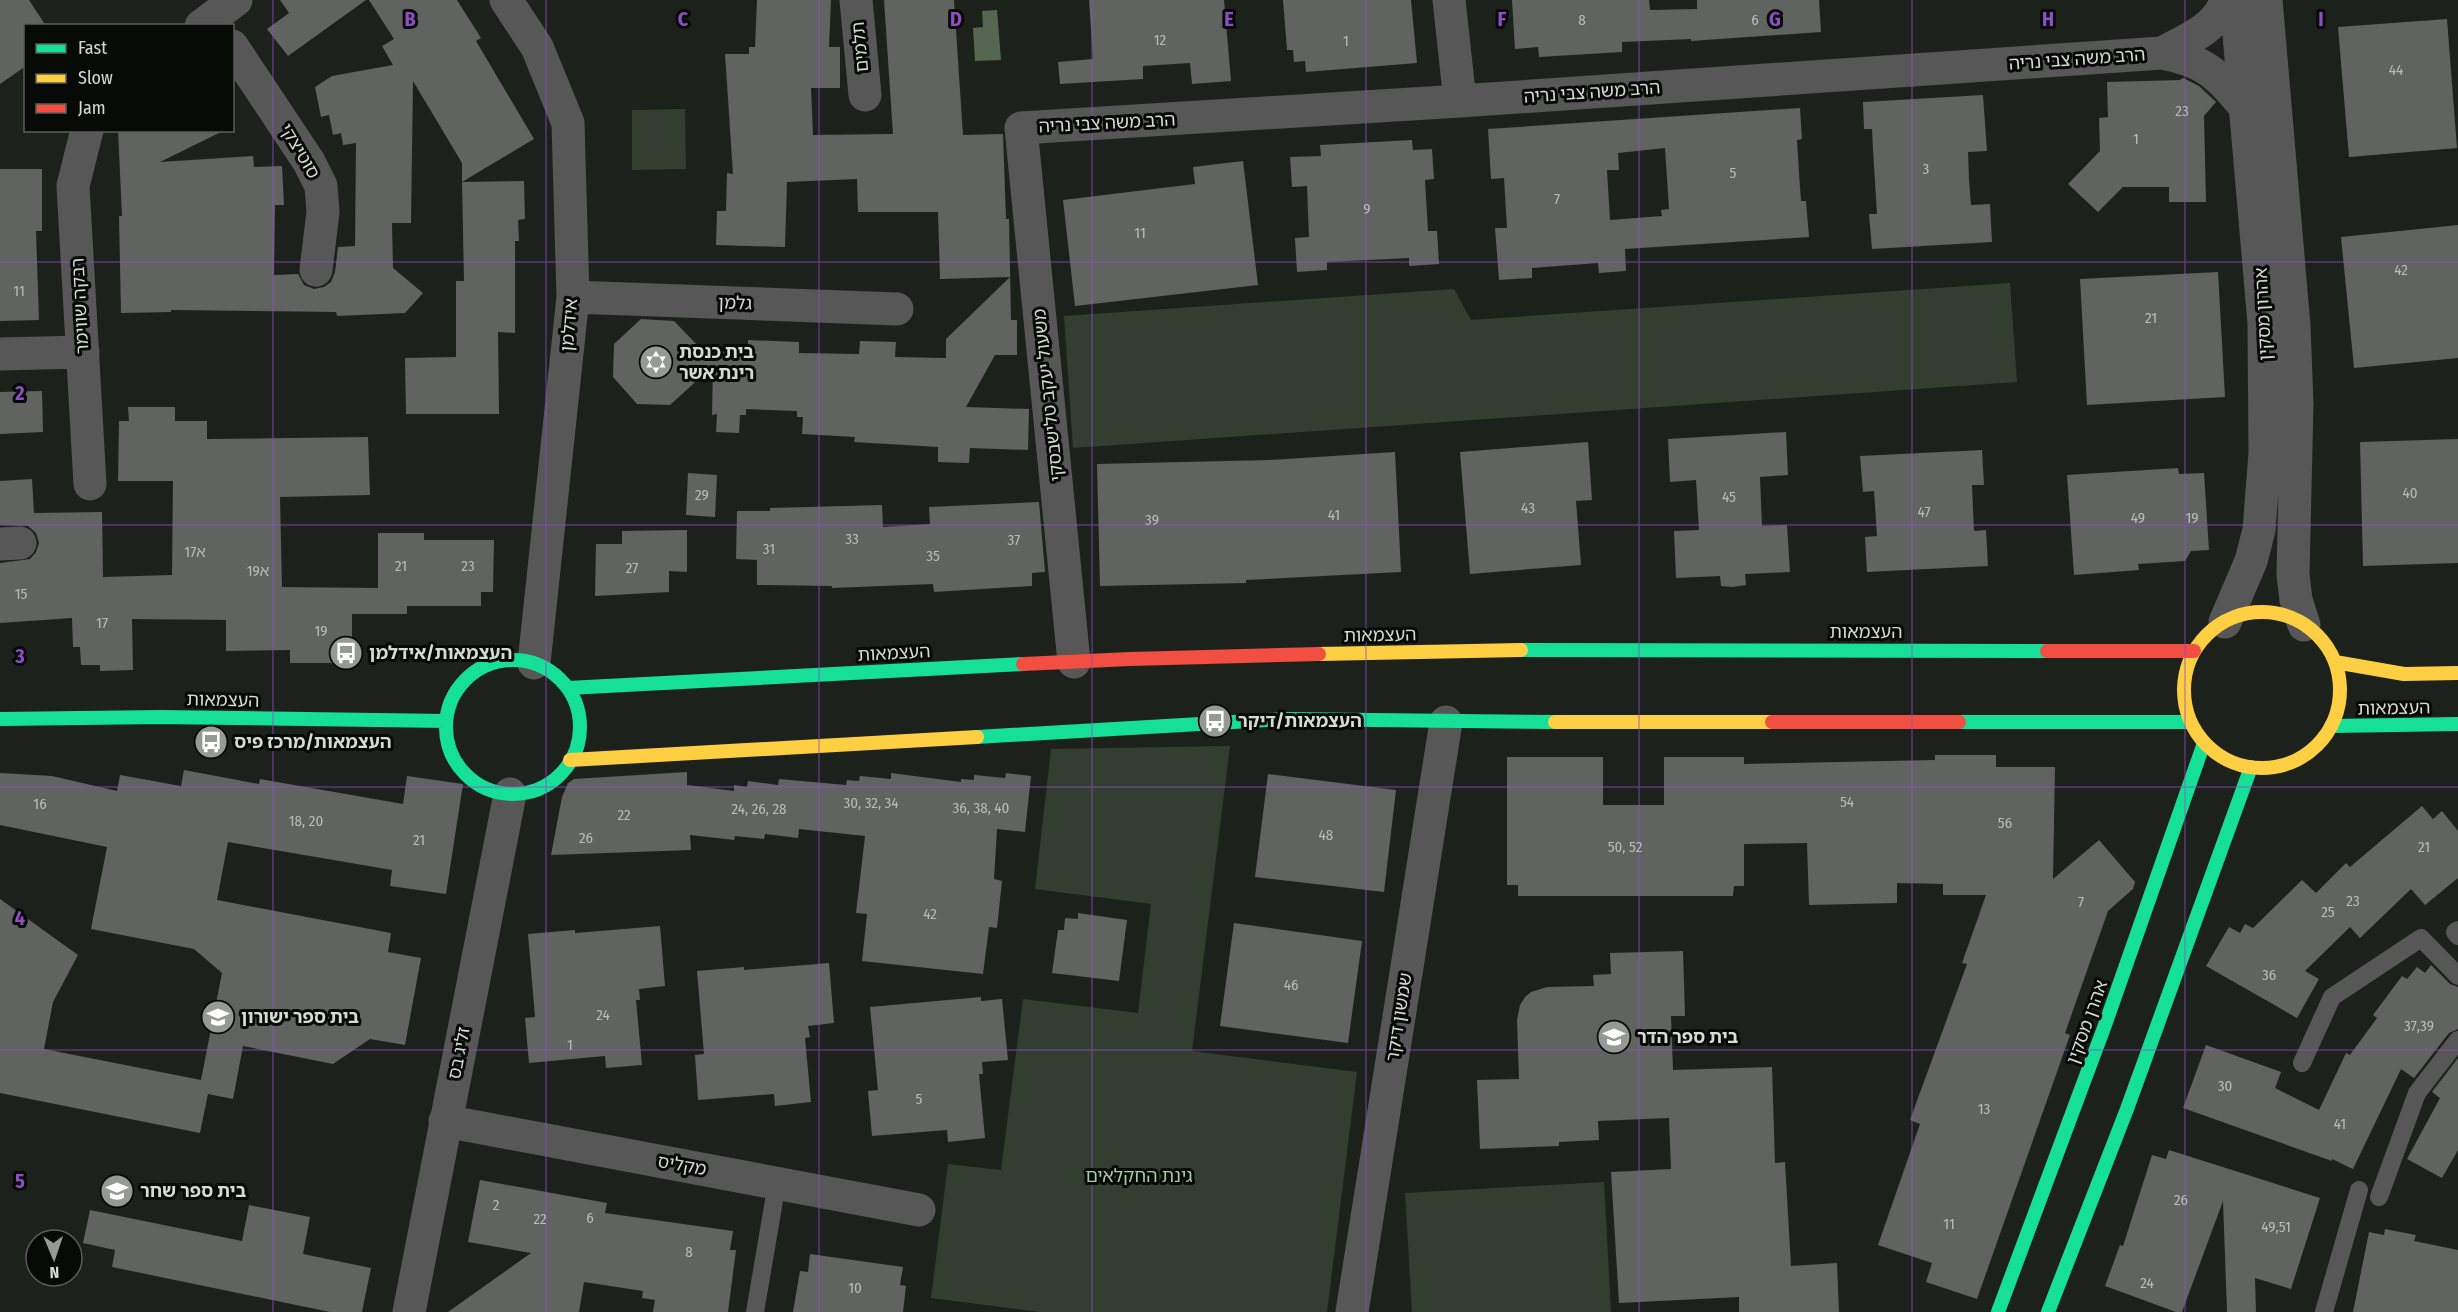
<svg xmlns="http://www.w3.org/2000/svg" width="2458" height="1312" font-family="'Fira Sans Condensed','Noto Sans Hebrew',sans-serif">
  <rect width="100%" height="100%" fill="#1d211c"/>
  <path fill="#333e31" d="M 685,109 L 686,169 L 632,170 L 632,110 Z
    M 2010,283 L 2017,382 L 1073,448 L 1064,316 L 1454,289 L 1471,320 Z
    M 1230,746 L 1192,1051 L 1357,1072 L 1327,1312 L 1039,1312 L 931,1298 L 948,1164 L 1001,1170 L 1023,999 L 1138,1013 L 1151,904 L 1035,889 L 1051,749 Z
    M 1604,1182 L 1611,1312 L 1412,1312 L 1405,1193 Z"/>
  <path fill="#556751" d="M 997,10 L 1001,60 L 975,61 L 973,28 L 983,27 L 982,11 Z"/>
  <path fill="#606360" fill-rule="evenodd" d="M 0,0 L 29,0 L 46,26 L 26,26 L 26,66 L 0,84 Z
    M 280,0 L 366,0 L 288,56 L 267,29 L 289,13 Z
    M 369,0 L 457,0 L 481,38 L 476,41 L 534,139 L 462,182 L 462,163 L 413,81 L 411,223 L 392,223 L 393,268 L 423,293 L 405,313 L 337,316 L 336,312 L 171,310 L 171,312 L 121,313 L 119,216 L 122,216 L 118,130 L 225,130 L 160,162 L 253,156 L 254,167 L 282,166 L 284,205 L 275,205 L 274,275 L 298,274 L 304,285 L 314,289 L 324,287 L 331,282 L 335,272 L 338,247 L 355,246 L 356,143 L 343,145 L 341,133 L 333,135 L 329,115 L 321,117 L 315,87 L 332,76 L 393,65 L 382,46 L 394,39 Z
    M 757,0 L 831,0 L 829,47 L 840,47 L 840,88 L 811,88 L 813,135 L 893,134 L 884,0 L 954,0 L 963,135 L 1003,134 L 1006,219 L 1009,219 L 1011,320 L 1017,320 L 1017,355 L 995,355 L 966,407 L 1029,409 L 1028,450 L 970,448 L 969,463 L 938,462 L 938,447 L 854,442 L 855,437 L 802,434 L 803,417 L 797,417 L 797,411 L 746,409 L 746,415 L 740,415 L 739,433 L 716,432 L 717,414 L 712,415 L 713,366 L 670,405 L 637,404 L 613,377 L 614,344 L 641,319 L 674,321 L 702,350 L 748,351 L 748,340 L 799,342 L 799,353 L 859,354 L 860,341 L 896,342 L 895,357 L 946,358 L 946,339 L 1010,277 L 940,279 L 938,212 L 858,212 L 857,179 L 787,182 L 785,247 L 716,245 L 717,211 L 726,211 L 727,173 L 733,174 L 725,54 L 749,54 L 749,47 L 755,47 Z
    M 1089,0 L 1224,0 L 1231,81 L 1192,84 L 1190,63 L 1143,66 L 1143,79 L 1060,84 L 1058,62 L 1093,59 Z
    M 1283,0 L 1411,0 L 1417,63 L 1306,72 L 1305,61 L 1294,62 L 1293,50 L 1287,50 Z
    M 1512,0 L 1649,0 L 1650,10 L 1697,9 L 1697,0 L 1819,0 L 1821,32 L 1691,41 L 1691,39 L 1622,42 L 1622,52 L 1539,57 L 1538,47 L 1515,49 Z
    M 2447,19 L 2457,148 L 2349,157 L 2338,27 Z
    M 2183,78 L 2199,86 L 2216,102 L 2204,116 L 2206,202 L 2169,202 L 2169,187 L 2123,187 L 2098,212 L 2068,184 L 2100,151 L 2099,118 L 2108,117 L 2107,82 L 2180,80 Z
    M 1983,95 L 1987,151 L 1968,152 L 1969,180 L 1971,205 L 1990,204 L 1992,242 L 1872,249 L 1869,214 L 1877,214 L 1873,150 L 1872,129 L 1864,129 L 1863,102 Z
    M 1800,108 L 1802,139 L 1797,140 L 1799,173 L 1801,201 L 1806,201 L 1809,237 L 1625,249 L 1626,271 L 1599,273 L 1598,263 L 1532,268 L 1532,278 L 1499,280 L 1495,228 L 1507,228 L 1504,178 L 1491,179 L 1488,129 ZM 1665,148 L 1669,209 L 1661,210 L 1662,216 L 1610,220 L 1607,170 L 1619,170 L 1618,153 Z
    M 1412,140 L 1413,150 L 1432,149 L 1434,179 L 1425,180 L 1428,231 L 1437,231 L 1439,264 L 1409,266 L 1409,258 L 1327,262 L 1327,270 L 1297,272 L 1295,238 L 1309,237 L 1307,186 L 1292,187 L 1290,157 L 1321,156 L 1320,145 Z
    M 1243,161 L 1258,285 L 1075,306 L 1063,200 L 1195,184 L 1193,167 Z
    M 0,169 L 42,169 L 42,231 L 36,231 L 39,320 L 0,321 Z
    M 524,181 L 525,219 L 518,220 L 519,241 L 515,241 L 515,333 L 498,332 L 499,414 L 406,414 L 405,358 L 456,357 L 456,281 L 464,281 L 462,182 Z
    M 2458,225 L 2458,358 L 2354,368 L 2341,237 Z
    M 2218,272 L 2225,397 L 2087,405 L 2080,279 Z
    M 42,391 L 43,432 L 0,434 L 0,392 Z
    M 128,407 L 175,407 L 175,421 L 207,421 L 207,439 L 368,437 L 370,495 L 280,497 L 282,587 L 378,588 L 378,533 L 424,533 L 424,540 L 494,540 L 493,592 L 481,592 L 481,606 L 407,606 L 407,614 L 352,614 L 352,663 L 290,663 L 290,650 L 226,651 L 226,620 L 132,619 L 133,670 L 100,671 L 100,665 L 81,665 L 80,647 L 73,647 L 72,618 L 0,623 L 0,563 L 30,559 L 36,552 L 39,543 L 36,533 L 28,526 L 0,525 L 0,481 L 32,479 L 34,513 L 102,512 L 103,577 L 172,575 L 173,481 L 118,481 L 119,421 L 129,421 Z
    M 1786,432 L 1788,475 L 1760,477 L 1762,526 L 1787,525 L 1790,572 L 1745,574 L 1746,585 L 1733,587 L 1721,586 L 1720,576 L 1676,578 L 1674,531 L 1699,530 L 1696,480 L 1670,482 L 1668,439 Z
    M 2458,439 L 2458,563 L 2363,566 L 2360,442 Z
    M 1588,442 L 1592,500 L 1576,501 L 1581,565 L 1470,574 L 1460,452 Z
    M 1982,450 L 1984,485 L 1972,485 L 1974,531 L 1986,530 L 1988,566 L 1867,572 L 1865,537 L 1877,536 L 1874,491 L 1863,492 L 1860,456 Z
    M 1395,452 L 1401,572 L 1246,580 L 1246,583 L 1100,586 L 1097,464 L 1269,460 Z
    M 2178,468 L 2179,474 L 2204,473 L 2209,550 L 2191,551 L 2185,561 L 2138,564 L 2139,570 L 2074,575 L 2067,475 Z
    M 688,473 L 717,475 L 715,517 L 686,515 Z
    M 1039,502 L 1045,572 L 1032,573 L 1032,586 L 934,592 L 933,584 L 832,588 L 832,586 L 757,585 L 757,560 L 736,559 L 737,511 L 770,511 L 770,508 L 882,505 L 883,527 L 930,524 L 929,507 Z
    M 687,530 L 687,572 L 669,571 L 669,592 L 595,596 L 596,544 L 622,544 L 622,531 Z
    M 1935,755 L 1996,755 L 1996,767 L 2055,767 L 2053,879 L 2099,840 L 2135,882 L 2133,889 L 2108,911 L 2065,1033 L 2070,1035 L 1977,1299 L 1926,1282 L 1932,1263 L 1878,1245 L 1920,1124 L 1910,1120 L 1967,964 L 1962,963 L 1986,895 L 1943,895 L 1943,884 L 1897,883 L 1897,903 L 1809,905 L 1807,843 L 1744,844 L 1744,886 L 1734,886 L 1733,896 L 1518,896 L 1518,885 L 1507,885 L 1507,757 L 1603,757 L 1603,805 L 1664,805 L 1664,757 L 1744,757 L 1744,764 L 1935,760 Z
    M 184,770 L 259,784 L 260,779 L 403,804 L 407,776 L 463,784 L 446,894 L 390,886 L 392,870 L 228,842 L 217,900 L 391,933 L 388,952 L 421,958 L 405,1045 L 370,1039 L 333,1064 L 243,1046 L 233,1099 L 208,1094 L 200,1133 L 0,1093 L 0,899 L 78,955 L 53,1002 L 44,1049 L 201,1080 L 222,973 L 194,949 L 91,929 L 107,847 L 0,825 L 0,773 L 52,776 L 117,791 L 120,775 L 181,786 Z
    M 687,772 L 687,785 L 734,791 L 734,785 L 747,787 L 748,781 L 778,785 L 779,779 L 846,785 L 847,780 L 859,781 L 860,776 L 891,779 L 891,773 L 961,782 L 961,779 L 974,780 L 974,775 L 1005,778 L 1006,773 L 1031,776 L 1025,832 L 997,829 L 994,879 L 1002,881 L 997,928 L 989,927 L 983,974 L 862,961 L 867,914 L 856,913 L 865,836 L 799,829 L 798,838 L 765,834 L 764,839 L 735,836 L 734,840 L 690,835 L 691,850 L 551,855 L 562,797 L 568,783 L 574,779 Z
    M 1268,774 L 1396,790 L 1384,892 L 1255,877 Z
    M 2422,806 L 2433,819 L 2442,811 L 2458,831 L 2458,878 L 2425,905 L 2411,889 L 2360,938 L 2350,927 L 2305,971 L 2319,979 L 2297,1018 L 2206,966 L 2229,927 L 2240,933 L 2245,924 L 2253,928 L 2302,880 L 2316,893 L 2346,863 L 2350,867 Z
    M 1078,913 L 1127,920 L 1119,981 L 1052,973 L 1058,930 L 1064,930 L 1065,918 L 1078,919 Z
    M 1234,923 L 1362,941 L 1348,1043 L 1220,1026 Z
    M 660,926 L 665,986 L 639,989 L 640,1000 L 636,1000 L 642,1065 L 606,1068 L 605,1056 L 529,1063 L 525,1018 L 535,1017 L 528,934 L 575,930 L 575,933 Z
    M 1683,951 L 1685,1016 L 1671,1016 L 1673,1070 L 1772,1067 L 1775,1163 L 1785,1162 L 1791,1266 L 1837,1263 L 1839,1312 L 1739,1312 L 1739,1297 L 1619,1303 L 1611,1172 L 1671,1169 L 1669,1118 L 1598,1121 L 1599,1140 L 1559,1142 L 1559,1146 L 1480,1149 L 1477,1080 L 1519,1079 L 1517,1020 L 1520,1005 L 1525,997 L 1531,992 L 1547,987 L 1594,986 L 1593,975 L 1611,974 L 1610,953 Z
    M 829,963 L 834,1023 L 808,1026 L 810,1037 L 805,1038 L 811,1102 L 775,1106 L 774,1094 L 698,1100 L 695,1055 L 704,1054 L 697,971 L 744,967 L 744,970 Z
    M 2431,965 L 2450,984 L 2458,987 L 2458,1029 L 2449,1033 L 2414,1078 L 2401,1069 L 2353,1169 L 2332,1159 L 2332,1161 L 2183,1108 L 2206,1045 L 2281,1072 L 2275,1088 L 2319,1110 L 2346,1053 L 2350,1055 L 2377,1018 L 2373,1015 L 2402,976 L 2407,979 L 2417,967 L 2425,973 Z
    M 981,997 L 981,1001 L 1002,999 L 1008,1060 L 982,1062 L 983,1074 L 979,1074 L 985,1138 L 948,1142 L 947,1130 L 872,1136 L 868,1091 L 878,1090 L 870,1007 Z
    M 2458,1058 L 2458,1150 L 2442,1178 L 2407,1159 L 2440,1098 L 2432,1092 Z
    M 2169,1150 L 2320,1198 L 2291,1289 L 2255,1278 L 2256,1312 L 2227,1312 L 2223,1201 L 2182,1312 L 2176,1312 L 2105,1286 L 2120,1245 L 2123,1246 L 2152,1155 L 2166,1159 Z
    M 480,1180 L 607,1203 L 605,1213 L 733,1231 L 730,1250 L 736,1250 L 728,1312 L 653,1312 L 655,1300 L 642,1298 L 643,1291 L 584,1282 L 579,1312 L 448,1312 L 531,1253 L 468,1242 Z
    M 249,1205 L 310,1217 L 303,1254 L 371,1268 L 362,1312 L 330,1312 L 112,1267 L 115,1250 L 83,1243 L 90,1210 L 242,1241 Z
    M 2385,1229 L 2416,1235 L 2414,1241 L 2458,1250 L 2458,1312 L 2353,1312 L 2369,1232 L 2384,1235 Z
    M 810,1254 L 903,1267 L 900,1285 L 906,1286 L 903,1312 L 793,1312 L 800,1271 L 808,1272 Z"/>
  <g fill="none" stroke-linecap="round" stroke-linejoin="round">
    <path stroke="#585758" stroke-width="18" d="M 2458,930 L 2455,932 L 2458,936
      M 2302,1063 L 2332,997 L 2421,938 L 2458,976
      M 2379,1197 L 2417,1093 L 2458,1040
      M 755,1312 L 777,1183
      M 2324,1312 L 2359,1190"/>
    <path stroke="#585758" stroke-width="33" d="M 506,0 L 537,47 L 568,123 L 573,297 L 534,663
      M 856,0 L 865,95
      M 1449,0 L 1460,101
      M 2266,0 L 2294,326 L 2297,404 L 2293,574 L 2296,600 L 2304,625
      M 201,26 L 236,0
      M 232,46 L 309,162 L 321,186 L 323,212 L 316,270
      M 2162,53 C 2185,41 2218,28 2226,0
      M 87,130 L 73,186 L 90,484
      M 573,297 L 897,309
      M 0,354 L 83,352
      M 0,544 L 20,543
      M 2225,622 L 2251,561 L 2259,530 L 2265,453 L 2264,323 L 2236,0
      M 1074,662 L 1021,128 L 1460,101 L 2162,53 C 2206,61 2218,75 2246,108
      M 445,1121 L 919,1210
      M 409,1312 L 510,794
      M 1352,1312 L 1446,722"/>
    <path stroke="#16e098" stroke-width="14" d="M 1521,650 L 2047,651
      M446 727a67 67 0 1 1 134 0a67 67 0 1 1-134 0Z
      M 568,688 L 1023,664
      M 0,719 L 160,717 L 446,721
      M 1959,722 L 2190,722
      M 2331,726 L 2458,724
      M 977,737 L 1286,719 L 1555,722
      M 1998,1312 L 2105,1025 L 2204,743
      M 2048,1312 L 2127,1109 L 2251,767"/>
    <path stroke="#ffcf43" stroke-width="14" d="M2184 690a78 78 0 1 1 156 0a78 78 0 1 1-156 0Z
      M 1319,654 L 1521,650
      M 2335,662 L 2404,674 L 2458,673
      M 1555,722 L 1772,722
      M 570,760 L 977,737"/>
    <path stroke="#f24e42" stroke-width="14" d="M 2047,651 L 2194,651
      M 1023,664 L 1130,659 L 1319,654
      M 1772,722 L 1959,722"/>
  </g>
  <path fill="none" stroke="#8d4fc4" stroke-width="1.5" stroke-opacity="0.55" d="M 273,0 L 273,1312M 546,0 L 546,1312M 819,0 L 819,1312M 1092,0 L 1092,1312M 1366,0 L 1366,1312M 1639,0 L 1639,1312M 1912,0 L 1912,1312M 2185,0 L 2185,1312M 0,262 L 2458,262M 0,525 L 2458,525M 0,787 L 2458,787M 0,1050 L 2458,1050"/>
  <defs>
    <g id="synagogue-disc" transform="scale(1.725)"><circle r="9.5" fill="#969a95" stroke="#080a08"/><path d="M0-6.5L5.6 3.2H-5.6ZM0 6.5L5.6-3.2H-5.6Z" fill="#fff"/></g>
    <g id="bus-disc" transform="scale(1.725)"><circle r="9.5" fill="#969a95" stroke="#080a08"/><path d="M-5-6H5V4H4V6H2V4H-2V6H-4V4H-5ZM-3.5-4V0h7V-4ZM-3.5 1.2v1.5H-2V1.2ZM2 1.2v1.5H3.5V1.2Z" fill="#fff"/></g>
    <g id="school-disc" transform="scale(1.725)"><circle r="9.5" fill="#969a95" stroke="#080a08"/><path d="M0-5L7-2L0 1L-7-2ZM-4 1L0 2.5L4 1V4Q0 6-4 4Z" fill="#fff"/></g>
  </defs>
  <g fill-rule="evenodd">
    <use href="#synagogue-disc" x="656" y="362"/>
    <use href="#bus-disc" x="346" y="653"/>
    <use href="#bus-disc" x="1215" y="721"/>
    <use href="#bus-disc" x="211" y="742"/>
    <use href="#school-disc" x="218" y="1017"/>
    <use href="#school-disc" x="1614" y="1037"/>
    <use href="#school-disc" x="117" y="1191"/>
  </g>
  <g text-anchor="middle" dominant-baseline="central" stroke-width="6" stroke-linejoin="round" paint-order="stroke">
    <g font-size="15" fill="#b9bdb8">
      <text x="1582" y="20">8</text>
      <text x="1755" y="20">6</text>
      <text x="1160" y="40">12</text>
      <text x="1346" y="41">1</text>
      <text x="2396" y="70">44</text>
      <text x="2182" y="111">23</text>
      <text x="2136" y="139">1</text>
      <text x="1926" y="169">3</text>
      <text x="1733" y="173">5</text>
      <text x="1557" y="199">7</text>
      <text x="1367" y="209">9</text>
      <text x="1140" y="233">11</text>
      <text x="2401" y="270">42</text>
      <text x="19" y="291">11</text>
      <text x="2151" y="318">21</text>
      <text x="2410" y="493">40</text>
      <text x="702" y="495">29</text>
      <text x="1729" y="497">45</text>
      <text x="1528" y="508">43</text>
      <text x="1924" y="512">47</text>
      <text x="1334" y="515">41</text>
      <text x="2138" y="518">49</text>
      <text x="2192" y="518">19</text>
      <text x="1152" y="520">39</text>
      <text x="852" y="539">33</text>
      <text x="1014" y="540">37</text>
      <text x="769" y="549">31</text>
      <text x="195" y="552">17א</text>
      <text x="933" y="556">35</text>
      <text x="401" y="566">21</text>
      <text x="468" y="566">23</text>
      <text x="632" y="568">27</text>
      <text x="258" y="571">19א</text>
      <text x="21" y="594">15</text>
      <text x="102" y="623">17</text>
      <text x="321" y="631">19</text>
      <text x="1847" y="802">54</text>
      <text x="871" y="803">30, 32, 34</text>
      <text x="40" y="804">16</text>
      <text x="981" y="808">36, 38, 40</text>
      <text x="759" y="809">24, 26, 28</text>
      <text x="624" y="815">22</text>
      <text x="306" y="821">18, 20</text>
      <text x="2005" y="823">56</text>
      <text x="1326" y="835">48</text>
      <text x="586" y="838">26</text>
      <text x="419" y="840">21</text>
      <text x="1625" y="847">50, 52</text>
      <text x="2424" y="847">21</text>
      <text x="2353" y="901">23</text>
      <text x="2081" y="902">7</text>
      <text x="2328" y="912">25</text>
      <text x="930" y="914">42</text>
      <text x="2269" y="975">36</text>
      <text x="1291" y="985">46</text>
      <text x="603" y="1015">24</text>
      <text x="2419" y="1026">37,39</text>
      <text x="570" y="1045">1</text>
      <text x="2225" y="1086">30</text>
      <text x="919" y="1099">5</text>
      <text x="1984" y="1109">13</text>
      <text x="2340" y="1124">41</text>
      <text x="2181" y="1200">26</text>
      <text x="496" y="1205">2</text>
      <text x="590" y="1218">6</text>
      <text x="540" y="1219">22</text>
      <text x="1949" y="1224">11</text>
      <text x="2276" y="1227">49,51</text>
      <text x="689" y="1252">8</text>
      <text x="2147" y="1283">24</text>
      <text x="855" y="1288">10</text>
    </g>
    <g font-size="18" fill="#d7dbd6" stroke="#080a08">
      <text transform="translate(860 47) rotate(-95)">תלמים</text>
      <text transform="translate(2077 59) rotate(-4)">הרב משה צבי נריה</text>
      <text transform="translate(1592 92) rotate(-4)">הרב משה צבי נריה</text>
      <text transform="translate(1107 123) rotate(-3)">הרב משה צבי נריה</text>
      <text transform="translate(300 151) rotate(59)">סוטיצקי</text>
      <text transform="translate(735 303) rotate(2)">גלמן</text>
      <text transform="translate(80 306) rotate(-93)">רבקה שווימר</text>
      <text transform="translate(2263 314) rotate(-93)">אהרון מסקין</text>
      <text transform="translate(569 325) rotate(-85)">אידלמן</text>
      <text transform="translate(1048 395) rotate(-96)">משעול יעקב טלישבסקי</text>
      <text x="1866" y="632">העצמאות</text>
      <text transform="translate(1380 635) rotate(-1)">העצמאות</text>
      <text transform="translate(894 653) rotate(-3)">העצמאות</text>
      <text transform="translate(223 700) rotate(1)">העצמאות</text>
      <text transform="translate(2394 708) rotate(-1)">העצמאות</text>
      <text transform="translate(1399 1017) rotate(-81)">שמשון דיקר</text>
      <text transform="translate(2087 1022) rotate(-70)">אהרן מסקין</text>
      <text transform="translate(459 1053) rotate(-79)">זליג בס</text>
      <text transform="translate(682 1165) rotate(10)">מקליס</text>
    </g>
    <g font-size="18" font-weight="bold" fill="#d7dbd6" stroke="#080a08" text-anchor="start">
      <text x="679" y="352">בית כנסת<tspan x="679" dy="21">רינת אשר</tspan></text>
      <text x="369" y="653">העצמאות/אידלמן</text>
      <text x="1238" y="721">העצמאות/דיקר</text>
      <text x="234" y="742">העצמאות/מרכז פיס</text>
      <text x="241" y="1017">בית ספר ישורון</text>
      <text x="1637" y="1037">בית ספר הדר</text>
      <text x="140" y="1191">בית ספר שחר</text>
    </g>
    <g font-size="18" fill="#a7cc9e" stroke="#080a08">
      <text x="1139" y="1176">גינת החקלאים</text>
    </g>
  </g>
  <g font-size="20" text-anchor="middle" font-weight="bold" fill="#8d4fc4" stroke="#080a08" stroke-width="6" stroke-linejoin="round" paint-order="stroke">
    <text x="410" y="26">B</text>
    <text x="683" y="26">C</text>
    <text x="956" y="26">D</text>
    <text x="1229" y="26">E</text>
    <text x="1502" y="26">F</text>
    <text x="1775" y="26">G</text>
    <text x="2048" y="26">H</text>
    <text x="2321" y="26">I</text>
    <text x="20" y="400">2</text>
    <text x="20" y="663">3</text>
    <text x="20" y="925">4</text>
    <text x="20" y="1188">5</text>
  </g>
  <rect x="24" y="24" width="210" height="108" fill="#080a08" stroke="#5b5e5a" stroke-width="1.5"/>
  <rect x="36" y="44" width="30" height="9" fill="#16e098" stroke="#5b5e5a" stroke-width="1.5"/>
  <text x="78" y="54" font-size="18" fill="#d7dbd6">Fast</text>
  <rect x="36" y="74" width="30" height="9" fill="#ffcf43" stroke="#5b5e5a" stroke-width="1.5"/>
  <text x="78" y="84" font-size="18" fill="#d7dbd6">Slow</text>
  <rect x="36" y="104" width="30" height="9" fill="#f24e42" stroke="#5b5e5a" stroke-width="1.5"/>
  <text x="78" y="114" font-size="18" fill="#d7dbd6">Jam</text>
  <g transform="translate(54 1258) rotate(178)"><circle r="28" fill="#080a08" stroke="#5b5e5a" stroke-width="1.5"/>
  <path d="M0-4.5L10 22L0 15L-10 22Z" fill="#969a95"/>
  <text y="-9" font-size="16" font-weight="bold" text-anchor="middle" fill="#d7dbd6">N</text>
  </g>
</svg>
